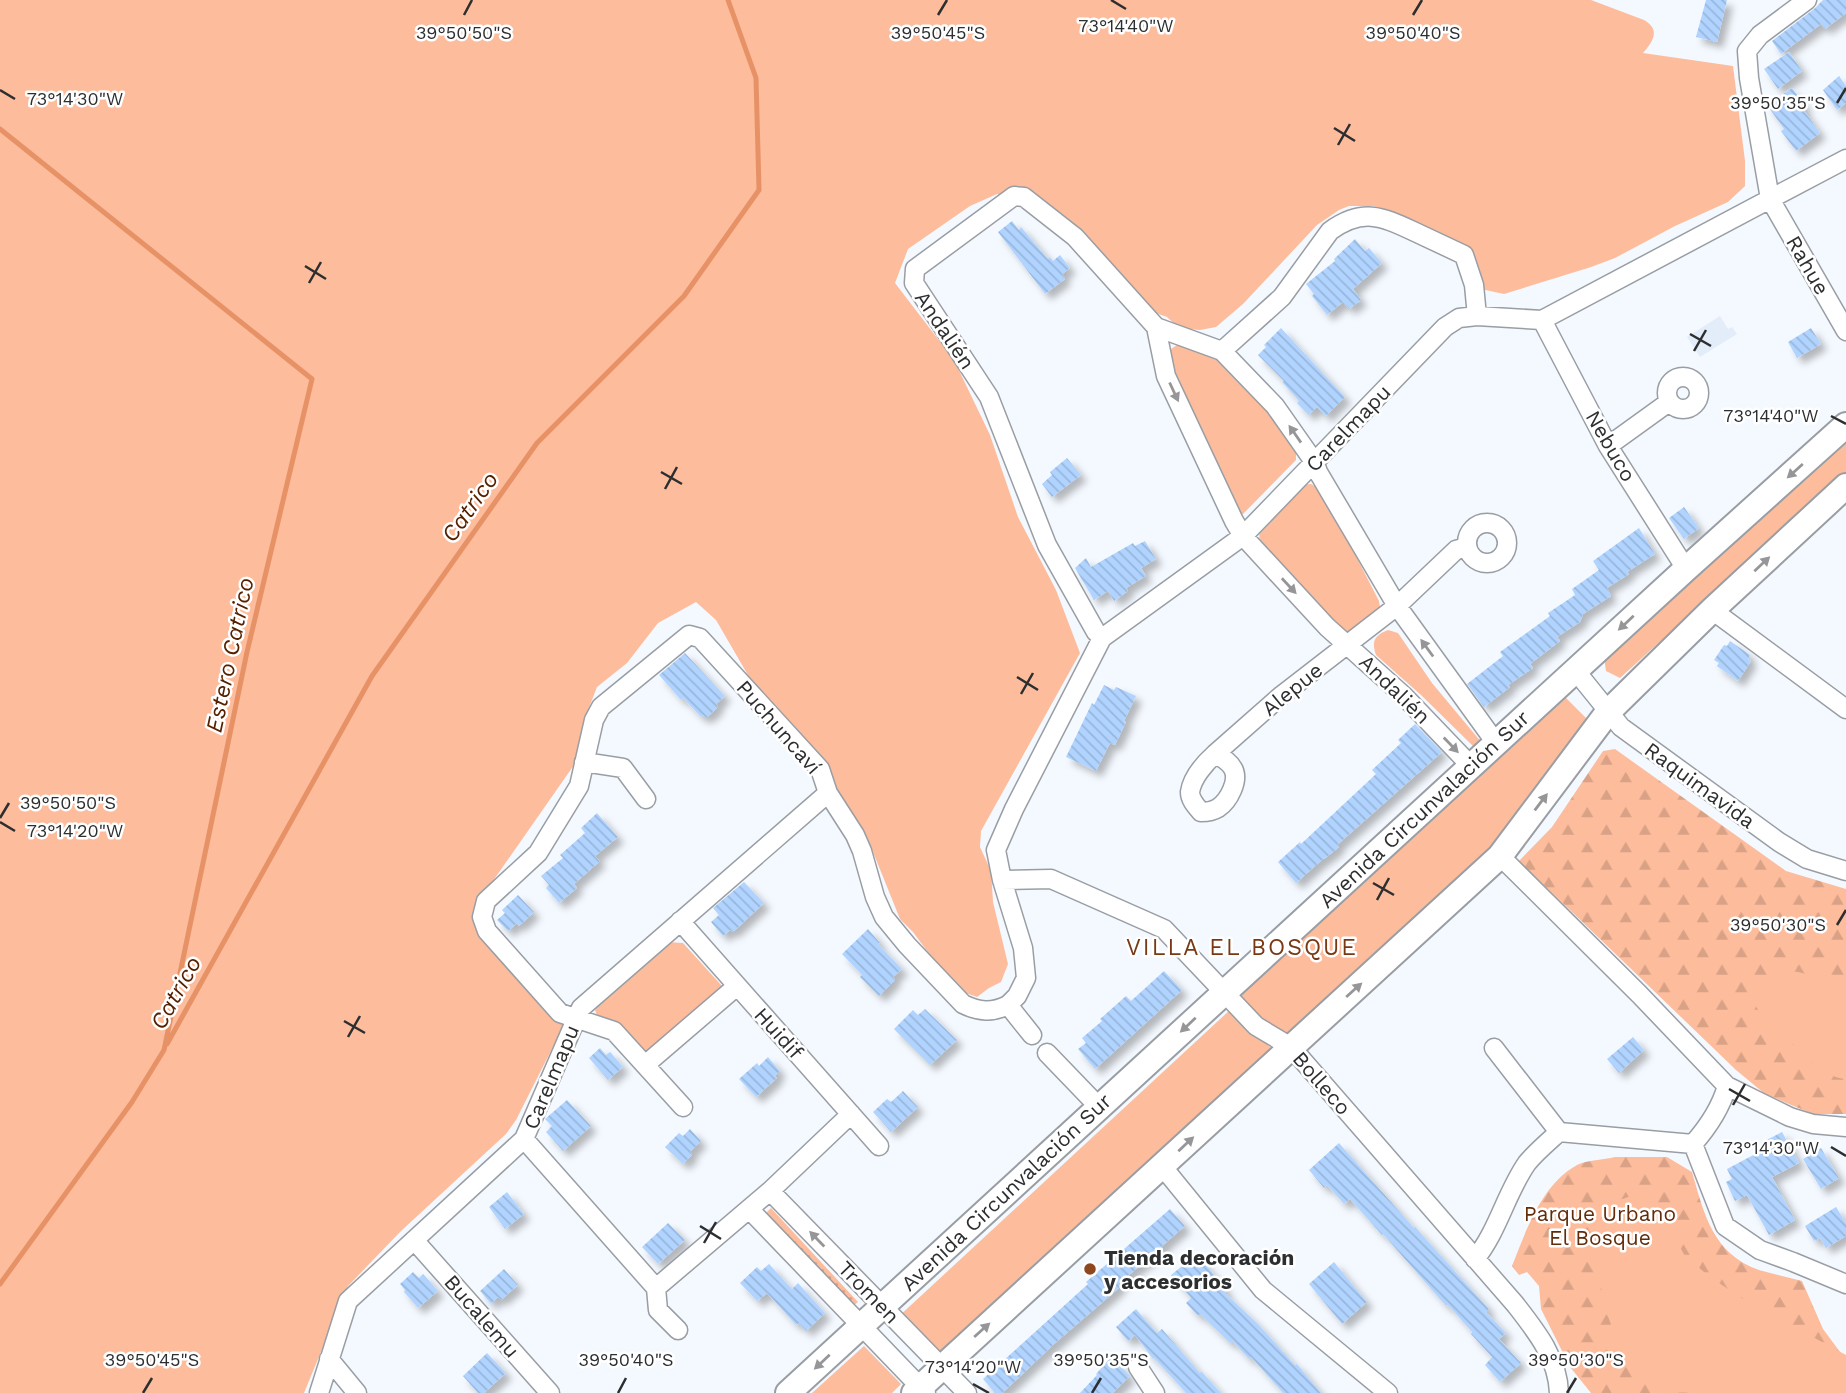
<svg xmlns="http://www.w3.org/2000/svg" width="1846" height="1393" font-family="'Work Sans',sans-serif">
  <defs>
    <pattern id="grass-dots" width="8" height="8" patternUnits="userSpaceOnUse" patternTransform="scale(1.75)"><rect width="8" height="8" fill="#fdbc9b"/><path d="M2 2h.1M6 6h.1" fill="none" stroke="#d9a286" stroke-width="1.8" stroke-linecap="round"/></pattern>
    <pattern id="forest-firs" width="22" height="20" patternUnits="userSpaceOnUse" patternTransform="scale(1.75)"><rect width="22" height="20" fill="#fdbc9b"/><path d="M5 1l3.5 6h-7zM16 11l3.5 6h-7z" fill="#d9a286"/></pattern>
    <pattern id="building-back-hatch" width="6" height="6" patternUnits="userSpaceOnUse" patternTransform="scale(1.75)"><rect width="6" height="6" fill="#b0d4ff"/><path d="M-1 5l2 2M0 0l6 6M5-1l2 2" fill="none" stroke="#98b6db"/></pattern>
    <filter id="shadow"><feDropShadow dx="6" dy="6" stdDeviation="3.5" flood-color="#0004"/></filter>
  </defs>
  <rect width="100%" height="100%" fill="#f4f9ff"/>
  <path fill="#e2edf9" d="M 1720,316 L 1728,329 L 1732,327 L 1737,334 L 1700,357 L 1687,337 Z"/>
  <path fill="url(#grass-dots)" d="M 771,1208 L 858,1302 L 849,1309 L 764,1215 Z"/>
  <path fill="url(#forest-firs)" d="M 1615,749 L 1786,871 L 1846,889 L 1846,1114 L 1813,1114 L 1765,1094 L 1736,1070 L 1519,861 L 1552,827 L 1603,751 Z
    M 1615,1157 L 1667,1157 L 1692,1172 C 1704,1214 1713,1254 1759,1270 C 1773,1274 1788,1277 1802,1281 L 1823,1329 L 1846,1360 L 1846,1393 L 1591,1393 L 1570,1367 L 1541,1309 L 1539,1286 L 1527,1272 L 1519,1275 L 1512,1266 C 1526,1231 1541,1185 1577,1165 C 1587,1160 1604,1160 1615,1157 Z"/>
  <path fill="#fdbc9b" d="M 0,0 L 1591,0 L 1644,20 C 1661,30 1653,41 1643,53 L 1733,66 L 1745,161 L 1745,186 L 1728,202 L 1675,226 L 1615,258 L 1591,267 L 1504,294 L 1481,289 L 1477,275 L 1410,226 L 1374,206 L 1349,206 L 1339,210 L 1317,225 L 1243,304 L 1216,327 L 1200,330 L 1179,328 L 1167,317 L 1125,302 L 1082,253 L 1023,201 L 997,194 L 970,206 L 908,249 L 895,283 L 954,360 L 990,435 L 1018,517 L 1056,590 L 1080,653 L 981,831 L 980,847 L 991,871 L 993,902 L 1008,964 L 1001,982 L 989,988 L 977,997 L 955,989 L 913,932 L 900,919 L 867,837 L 853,834 L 763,701 L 716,620 L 696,602 L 658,623 L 627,663 L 597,687 L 585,718 L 574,765 L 474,908 L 495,939 L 544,999 L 572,1009 L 516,1120 L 506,1134 L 401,1231 L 348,1286 L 304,1393 L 0,1393 Z
    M 1180,343 L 1199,347 L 1221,363 L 1263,405 L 1296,447 L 1296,460 L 1243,514 L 1238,513 L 1171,362 L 1171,349 Z
    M 1846,440 L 1846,472 L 1620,678 L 1606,671 L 1604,657 Z
    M 1311,484 L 1322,490 L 1379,601 L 1380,608 L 1352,633 L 1334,626 L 1260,545 L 1259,531 L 1299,485 Z
    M 1388,630 L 1398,633 L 1432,683 L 1482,743 L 1475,748 L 1421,695 L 1376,655 C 1371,641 1375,635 1388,630 Z
    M 1563,695 L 1591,723 L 1494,847 L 1285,1039 L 1259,1022 L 1237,997 Z
    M 668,942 L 683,943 L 722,986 L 650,1052 L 642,1052 L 598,1018 L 595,1010 L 602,1000 Z
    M 1780,970 C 1789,971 1800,971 1808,975 C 1822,980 1831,987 1846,981 L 1846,1079 C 1825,1078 1808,1057 1793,1044 C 1777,1030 1738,1005 1761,980 C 1765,976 1775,973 1780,970 Z
    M 1231,1009 L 1273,1050 L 937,1357 L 897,1318 Z
    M 1637,1195 L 1650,1200 L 1660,1211 L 1685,1256 L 1710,1277 L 1743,1299 L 1846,1355 L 1846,1393 C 1801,1393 1757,1393 1712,1393 C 1702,1393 1678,1393 1670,1392 C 1662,1388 1633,1366 1628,1359 C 1606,1330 1588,1250 1602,1216 C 1607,1202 1624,1198 1637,1195 Z
    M 864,1346 L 901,1384 L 892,1393 L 812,1393 Z"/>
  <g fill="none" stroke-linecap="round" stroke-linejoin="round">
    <path stroke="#e79266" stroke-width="5" d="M 0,129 L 312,379 L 247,652 L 164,1050 L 132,1102 L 0,1284
      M 167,1044 L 372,676 L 537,443 L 684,296 L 759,190 L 756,78 L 728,0"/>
  </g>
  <path fill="url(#building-back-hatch)" filter="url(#shadow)" d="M 1706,0 L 1727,0 L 1717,42 L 1696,37 Z
    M 1823,0 L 1846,0 L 1846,13 L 1825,29 L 1821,24 L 1781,54 L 1772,41 L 1814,9 Z
    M 1789,52 L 1802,71 L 1778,89 L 1764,69 Z
    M 1839,76 L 1846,86 L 1846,103 L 1837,110 L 1823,90 Z
    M 1792,88 L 1806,107 L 1803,109 L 1820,133 L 1796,151 L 1781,131 L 1784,129 L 1767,105 Z
    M 1012,221 L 1019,230 L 1021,227 L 1048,259 L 1050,257 L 1053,261 L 1060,255 L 1070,268 L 1062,274 L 1065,279 L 1045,294 L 998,232 Z
    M 1355,239 L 1365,251 L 1369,248 L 1382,263 L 1353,289 L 1361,300 L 1349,309 L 1343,302 L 1327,315 L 1312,296 L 1314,294 L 1306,284 L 1335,261 L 1334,259 Z
    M 1281,328 L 1345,397 L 1326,416 L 1317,407 L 1309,415 L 1297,403 L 1299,401 L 1282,382 L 1284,381 L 1258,355 L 1266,347 L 1264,345 Z
    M 1811,328 L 1821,344 L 1797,358 L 1788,342 Z
    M 1067,458 L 1081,475 L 1052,497 L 1042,484 L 1052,475 L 1050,472 Z
    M 1684,507 L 1699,528 L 1684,539 L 1669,518 Z
    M 1639,528 L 1655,554 L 1627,572 L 1629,574 L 1607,588 L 1611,596 L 1583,614 L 1580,622 L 1557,637 L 1560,641 L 1530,664 L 1533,668 L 1508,685 L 1510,687 L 1484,707 L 1467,684 L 1503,656 L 1500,652 L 1550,616 L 1548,613 L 1575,595 L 1572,589 L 1599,570 L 1593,561 Z
    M 1145,541 L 1156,559 L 1141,568 L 1146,576 L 1126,588 L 1128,591 L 1114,601 L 1108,591 L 1094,600 L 1075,568 L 1086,558 L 1091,567 L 1133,543 L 1135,546 Z
    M 1730,641 L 1750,655 L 1748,659 L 1751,661 L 1738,681 L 1717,666 L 1719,663 L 1714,660 L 1724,645 L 1727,646 Z
    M 685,653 L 725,696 L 716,704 L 718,707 L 706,718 L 703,715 L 701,717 L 683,698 L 681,700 L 659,675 Z
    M 1104,685 L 1114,690 L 1116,687 L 1136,696 L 1124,721 L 1126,722 L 1115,745 L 1110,743 L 1096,771 L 1066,757 L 1092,703 L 1094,705 Z
    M 1415,724 L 1442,752 L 1337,845 L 1339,847 L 1324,859 L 1324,858 L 1296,883 L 1278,862 L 1300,842 L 1301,844 L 1376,774 L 1372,770 L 1401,743 L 1398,740 Z
    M 597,813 L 618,837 L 595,856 L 600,861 L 574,884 L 577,888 L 559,903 L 546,888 L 549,885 L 541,876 L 563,858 L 560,855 L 585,833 L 581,828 Z
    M 744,882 L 764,903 L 733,932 L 730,930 L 723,936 L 711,922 L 719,915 L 713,908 Z
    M 518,895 L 534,912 L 519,926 L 517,923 L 508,931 L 497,920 L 505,913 L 502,910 Z
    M 868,929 L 880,943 L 878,944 L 902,969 L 893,977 L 895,980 L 879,996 L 860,977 L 862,975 L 842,954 Z
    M 1164,971 L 1182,990 L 1095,1069 L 1078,1049 L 1086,1043 L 1082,1038 L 1102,1021 L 1100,1019 L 1126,996 L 1131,1001 Z
    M 925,1009 L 957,1040 L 930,1065 L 894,1029 L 913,1010 L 918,1015 Z
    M 1633,1037 L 1644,1050 L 1619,1073 L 1607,1059 Z
    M 600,1048 L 606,1055 L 610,1052 L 623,1067 L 608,1080 L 589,1058 Z
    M 768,1057 L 780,1071 L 775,1076 L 777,1078 L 756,1097 L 739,1079 L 757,1063 L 759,1066 Z
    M 903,1091 L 918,1107 L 891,1132 L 873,1112 L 887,1099 L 891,1102 Z
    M 567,1100 L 591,1126 L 563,1151 L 546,1132 L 552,1126 L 545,1119 Z
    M 690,1129 L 701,1141 L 690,1152 L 692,1155 L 683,1164 L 665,1147 L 679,1133 L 683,1136 Z
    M 1782,1132 L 1799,1163 L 1772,1177 L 1795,1220 L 1769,1235 L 1747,1195 L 1735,1201 L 1726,1182 L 1732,1179 L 1727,1169 L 1759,1152 L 1764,1148 L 1761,1143 Z
    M 1339,1143 L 1414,1228 L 1415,1227 L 1489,1309 L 1486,1312 L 1506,1333 L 1499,1339 L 1521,1363 L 1500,1382 L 1485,1365 L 1492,1357 L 1471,1334 L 1472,1332 L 1448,1305 L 1446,1306 L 1383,1234 L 1382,1235 L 1350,1199 L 1344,1204 L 1327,1185 L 1324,1188 L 1309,1170 Z
    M 1821,1148 L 1839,1178 L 1821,1189 L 1803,1159 Z
    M 507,1192 L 524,1214 L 505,1229 L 489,1207 Z
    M 1836,1207 L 1846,1223 L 1846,1236 L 1826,1248 L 1820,1238 L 1814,1241 L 1805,1226 Z
    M 1170,1209 L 1185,1226 L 1162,1246 L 1163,1248 L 1148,1261 L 1147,1260 L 1118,1284 L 1120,1287 L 1054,1344 L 1013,1383 L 1002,1393 L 995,1393 L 983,1379 L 1088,1284 L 1086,1282 Z
    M 668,1223 L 685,1240 L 658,1264 L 642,1247 Z
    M 1197,1254 L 1227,1291 L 1225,1293 L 1258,1324 L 1295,1365 L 1297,1364 L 1321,1393 L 1283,1393 L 1251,1357 L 1249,1359 L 1232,1341 L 1230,1343 L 1200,1314 L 1198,1316 L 1186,1303 L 1191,1298 L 1171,1275 Z
    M 1334,1262 L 1367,1302 L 1342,1324 L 1309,1284 Z
    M 769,1264 L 792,1289 L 798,1283 L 825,1313 L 806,1331 L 799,1323 L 796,1325 L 767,1293 L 757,1301 L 740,1283 L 757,1267 L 761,1271 Z
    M 504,1269 L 518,1285 L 501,1300 L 498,1297 L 491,1304 L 480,1291 Z
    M 413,1272 L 419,1278 L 423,1274 L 438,1291 L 418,1308 L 404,1292 L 405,1290 L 400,1284 Z
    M 1136,1309 L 1157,1333 L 1162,1329 L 1200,1373 L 1201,1371 L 1221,1393 L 1186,1393 L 1154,1358 L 1153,1359 L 1135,1335 L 1128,1341 L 1116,1327 Z
    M 487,1353 L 506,1373 L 484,1393 L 478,1393 L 463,1376 Z
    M 1111,1357 L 1130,1376 L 1113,1393 L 1080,1393 L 1097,1375 L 1096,1374 Z"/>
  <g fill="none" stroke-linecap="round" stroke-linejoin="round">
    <g stroke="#999ea4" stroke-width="21">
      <path id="minor" d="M 1846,159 L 1770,199 L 1846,331
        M 1542,320 L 1608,446 L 1686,569
        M 1156,327 L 1166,376 L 1234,521 L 1243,536 L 1327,627 L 1404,696 L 1471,766
        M 1222,351 L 1282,297 L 1330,231 C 1362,208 1381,216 1413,231 C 1430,239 1447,247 1464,255 L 1474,285 L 1477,316
        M1667 393a16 16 0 1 1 32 0a16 16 0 1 1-32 0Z
        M 1608,446 L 1669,402
        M1467 543a20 20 0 1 1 40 0a20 20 0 1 1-40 0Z
        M 1712,610 L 1846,709
        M 1102,638 L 1096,632 L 1047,545 L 989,397 L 914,283 L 915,269 L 1014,196 L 1024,197 L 1075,237 L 1156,327 L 1222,351 L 1275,406 L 1315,463 L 1318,472 L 1397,606 L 1496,743
        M 1575,670 L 1621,727 L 1779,842 L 1807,859 L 1846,871
        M 1215,754 L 1282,695 L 1397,606 L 1456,550 L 1467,547
        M 1215,754 C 1232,762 1240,772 1232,790 C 1229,797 1224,804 1218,808 C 1213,811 1206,812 1201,812 C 1196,806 1190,800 1190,792 C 1192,778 1205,763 1215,754 Z
        M 584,762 L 623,768 L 646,799
        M 1500,856 L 1639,994 L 1727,1086 L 1790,1117 L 1813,1124 L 1846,1127
        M 1002,880 L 1051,879 L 1164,929 L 1256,1026 L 1291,1047 L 1515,1304 C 1536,1331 1558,1358 1559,1393
        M 680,921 L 879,1146
        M 1008,1005 L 1017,996 L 1026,978 L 1023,948 L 1002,880 L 996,850 L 1014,809 L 1102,638 L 1243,536 L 1445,327 L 1459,318 L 1477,316 L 1542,320 L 1770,199 L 1749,78 L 1747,51 L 1760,35 L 1807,0
        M 1494,1048 L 1559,1132
        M 1047,1053 L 1099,1107
        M 645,1065 L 737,986
        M 683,1107 L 614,1031 L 560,1013 L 487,931 L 482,917 L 486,901 L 538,853 L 579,786 L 594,720 L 601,707 L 689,635 L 700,638 L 820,769 L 828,793 L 855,835 L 862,851 L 875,897 L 884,917 L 907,945 L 963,1004 C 979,1012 992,1013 1008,1005 L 1032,1035
        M 524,1139 L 656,1288 L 770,1191 L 851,1114
        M 1693,1144 L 1725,1226 L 1760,1250 L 1793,1262 L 1846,1284
        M 1693,1144 C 1708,1127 1721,1107 1727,1086
        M 1162,1166 L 1263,1290 L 1388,1393
        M 770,1191 L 967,1393
        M 749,1209 L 926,1393
        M 414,1240 L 550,1393
        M 1475,1259 C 1498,1231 1506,1193 1527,1163 C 1536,1152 1548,1142 1559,1132 L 1693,1144
        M 656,1288 L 658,1310 L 678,1330
        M 329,1359 L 357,1393
        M 1138,1367 L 1155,1393
        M 319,1393 L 348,1301 L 524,1139 L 581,1008 L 828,793"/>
    </g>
    <g stroke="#999ea4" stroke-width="28">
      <path id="secondary" d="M 788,1393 L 1686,569 L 1846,425
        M 914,1393 L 1500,856 L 1608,712 L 1712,610 L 1846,486"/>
    </g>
    <use href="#minor" stroke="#fff" stroke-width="18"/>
    <use href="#secondary" stroke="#fff" stroke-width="24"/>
  </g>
  <defs><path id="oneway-solid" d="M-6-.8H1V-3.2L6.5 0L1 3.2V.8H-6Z" transform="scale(1.75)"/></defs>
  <g fill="#969698">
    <use href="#oneway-solid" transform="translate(1174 392) rotate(65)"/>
    <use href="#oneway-solid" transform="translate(1295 434) rotate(-125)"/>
    <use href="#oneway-solid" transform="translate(1795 471) rotate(138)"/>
    <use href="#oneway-solid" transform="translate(1762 564) rotate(-43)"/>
    <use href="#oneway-solid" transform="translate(1289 586) rotate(47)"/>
    <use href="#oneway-solid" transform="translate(1626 623) rotate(137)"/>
    <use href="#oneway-solid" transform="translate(1427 648) rotate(-126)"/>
    <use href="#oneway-solid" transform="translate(1451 745) rotate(46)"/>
    <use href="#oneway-solid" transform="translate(1541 802) rotate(-53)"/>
    <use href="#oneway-solid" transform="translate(1354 990) rotate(-42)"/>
    <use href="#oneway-solid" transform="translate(1188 1025) rotate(137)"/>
    <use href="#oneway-solid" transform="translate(1186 1144) rotate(-43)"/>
    <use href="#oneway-solid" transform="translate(817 1239) rotate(-134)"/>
    <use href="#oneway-solid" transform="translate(982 1330) rotate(-42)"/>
    <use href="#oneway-solid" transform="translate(822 1362) rotate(137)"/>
  </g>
  <path fill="none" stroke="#2c2e30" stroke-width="2.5" d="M 1111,0 L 1126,9M 464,15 L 472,0M 938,15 L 947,0M 1413,15 L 1422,0M 0,90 L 15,99M 1837,103 L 1846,88M 1334,128 L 1355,141M 1338,145 L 1350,124M 305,266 L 326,279M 309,283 L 321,262M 1690,334 L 1711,346M 1694,351 L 1706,330M 1831,416 L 1846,424M 661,472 L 682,484M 665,489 L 677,467M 1017,677 L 1038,690M 1021,694 L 1033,673M 0,818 L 9,803M 0,822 L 15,831M 1373,883 L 1394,895M 1377,900 L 1389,878M 1837,925 L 1846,910M 344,1021 L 365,1033M 348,1037 L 360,1016M 1729,1089 L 1750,1101M 1733,1105 L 1745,1084M 1831,1147 L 1846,1156M 700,1226 L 721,1239M 704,1243 L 716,1222M 973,1384 L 989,1393M 143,1393 L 152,1378M 618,1393 L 626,1378M 1092,1393 L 1101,1378M 1567,1393 L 1576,1378"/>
  <circle fill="#8d4820" stroke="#fff" stroke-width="2.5" cx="1090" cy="1269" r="7"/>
  <g text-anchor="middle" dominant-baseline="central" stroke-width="5" stroke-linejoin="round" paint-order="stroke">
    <g font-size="21" fill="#2c2e30" stroke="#fff">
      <text transform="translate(1808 265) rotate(60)">Rahue</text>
      <text transform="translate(945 330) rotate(56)">Andalién</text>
      <text transform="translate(1348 428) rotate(-46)">Carelmapu</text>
      <text transform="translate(1611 446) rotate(60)">Nebuco</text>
      <text transform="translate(1292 689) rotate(-39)">Alepue</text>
      <text transform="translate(1395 689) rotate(44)">Andalién</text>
      <text transform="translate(779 727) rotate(49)">Puchuncaví</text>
      <text transform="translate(1700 785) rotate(36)">Raquimavida</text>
      <text transform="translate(1424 809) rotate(-43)">Avenida Circunvalación Sur</text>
      <text transform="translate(779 1033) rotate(48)">Huidif</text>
      <text transform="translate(551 1077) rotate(-67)">Carelmapu</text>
      <text transform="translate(1322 1083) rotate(49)">Bolleco</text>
      <text transform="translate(1006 1192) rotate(-43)">Avenida Circunvalación Sur</text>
      <text transform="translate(869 1292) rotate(46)">Tromen</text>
      <text transform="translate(482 1316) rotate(49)">Bucalemu</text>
    </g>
    <g font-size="21" fill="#622c0a" stroke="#fff">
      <text x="1600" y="1213">Parque Urbano<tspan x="1600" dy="24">El Bosque</tspan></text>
    </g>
    <g font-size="21" font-weight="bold" fill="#2c2e30" stroke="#fff" text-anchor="start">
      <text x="1104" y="1257">Tienda decoración<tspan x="1104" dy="24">y accesorios</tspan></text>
    </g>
    <g font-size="23" font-style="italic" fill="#562100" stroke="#fff">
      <text transform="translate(470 507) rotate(-55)">Catrico</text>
      <text transform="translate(230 655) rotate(-78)">Estero Catrico</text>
      <text transform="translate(176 993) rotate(-61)">Catrico</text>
    </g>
    <g font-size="23" letter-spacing="2" fill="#773813" stroke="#fff">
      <text x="1242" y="947">VILLA EL BOSQUE</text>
    </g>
  </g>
  <g font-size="18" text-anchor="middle" fill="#2c2e30" stroke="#fff" stroke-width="5" stroke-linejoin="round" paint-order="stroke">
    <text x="1126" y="32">73°14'40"W</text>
    <text x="464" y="39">39°50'50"S</text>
    <text x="938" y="39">39°50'45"S</text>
    <text x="1413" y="39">39°50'40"S</text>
    <text x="75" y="105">73°14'30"W</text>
    <text x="1778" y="109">39°50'35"S</text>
    <text x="1771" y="422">73°14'40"W</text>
    <text x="68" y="809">39°50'50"S</text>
    <text x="75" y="837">73°14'20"W</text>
    <text x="1778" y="931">39°50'30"S</text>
    <text x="1771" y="1154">73°14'30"W</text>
    <text x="152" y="1366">39°50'45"S</text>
    <text x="626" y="1366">39°50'40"S</text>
    <text x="1101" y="1366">39°50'35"S</text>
    <text x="1576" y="1366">39°50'30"S</text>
    <text x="973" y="1373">73°14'20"W</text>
  </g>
</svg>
